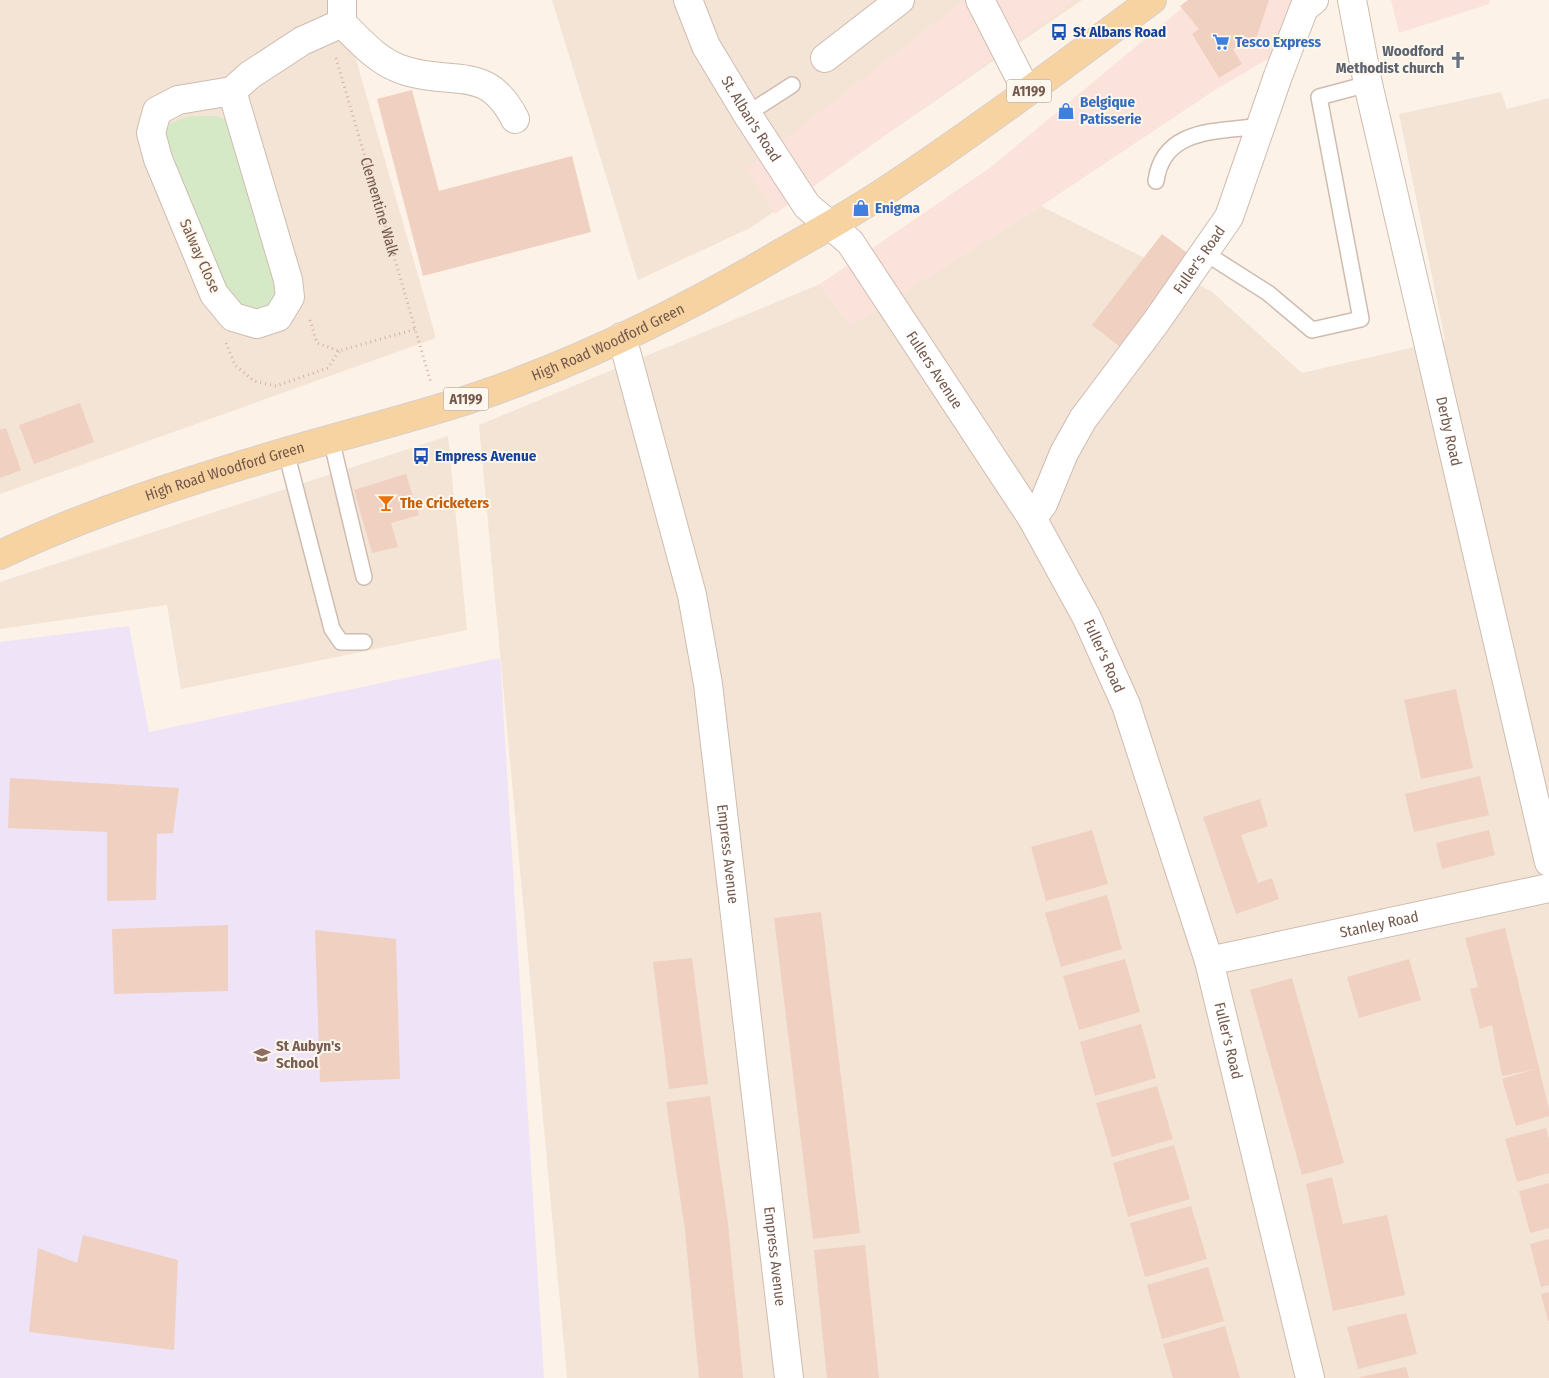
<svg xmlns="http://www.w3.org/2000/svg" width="1549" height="1378" font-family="'Fira Sans Condensed',sans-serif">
  <rect width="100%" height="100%" fill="#fcf2e7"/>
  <path fill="#f3e4d6" d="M 0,0 L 339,0 L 436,338 L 0,494 Z
    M 552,0 L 1082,0 L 750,228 L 638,280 Z
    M 1501,92 L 1507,109 L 1549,98 L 1549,1378 L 567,1378 L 479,425 L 820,284 L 850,326 L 1041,206 L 1211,291 L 1302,373 L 1445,340 L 1399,114 Z
    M 448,436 L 467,630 L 181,689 L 167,605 L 0,629 L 0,582 Z"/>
  <path fill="#fbe3db" d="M 964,0 L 1075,0 L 775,214 L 746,169 Z
    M 1192,0 L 1294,0 L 1273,56 L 1215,90 L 1041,206 L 850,326 L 820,284 L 991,167 Z
    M 1391,0 L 1490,0 L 1489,4 L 1399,33 Z"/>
  <path fill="#efe3f8" d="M 129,626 L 149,732 L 500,658 L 544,1378 L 0,1378 L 0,642 Z"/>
  <path fill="#d6e9c6" d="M 190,116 L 218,116 L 234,125 L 278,293 L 262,317 L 230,307 L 163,135 L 171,123 Z"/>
  <path fill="#f0d0c0" d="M 1188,0 L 1269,0 L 1257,36 L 1233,49 L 1242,64 L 1219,78 L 1192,34 L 1199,29 L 1180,6 Z
    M 412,90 L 439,191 L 572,156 L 591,232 L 423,276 L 377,99 Z
    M 1162,234 L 1190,255 L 1119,346 L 1092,325 Z
    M 80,403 L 94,442 L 34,464 L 19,425 Z
    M 6,428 L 21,470 L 0,478 L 0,430 Z
    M 406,474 L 419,515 L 391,523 L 398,547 L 372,553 L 354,490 Z
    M 1456,689 L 1473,768 L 1421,779 L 1404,700 Z
    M 1480,776 L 1489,815 L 1414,832 L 1405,794 Z
    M 10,778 L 179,788 L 173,833 L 157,834 L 156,900 L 107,901 L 107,832 L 8,828 Z
    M 1260,799 L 1268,826 L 1241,835 L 1258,883 L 1272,878 L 1279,899 L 1236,914 L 1203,817 Z
    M 1092,830 L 1108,884 L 1046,901 L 1031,847 Z
    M 1489,830 L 1495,855 L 1442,869 L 1436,843 Z
    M 1107,895 L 1122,949 L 1061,967 L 1045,913 Z
    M 821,912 L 860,1233 L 813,1239 L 774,918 Z
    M 228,925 L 228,991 L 114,994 L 112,929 Z
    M 1505,928 L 1549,1109 L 1549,1116 L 1516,1126 L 1502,1079 L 1535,1069 L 1502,1076 L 1492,1025 L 1480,1029 L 1470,989 L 1478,987 L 1465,938 Z
    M 315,930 L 396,939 L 400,1079 L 320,1082 Z
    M 692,958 L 708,1084 L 669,1089 L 653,962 Z
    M 1125,959 L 1140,1012 L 1079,1030 L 1063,976 Z
    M 1409,959 L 1421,1000 L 1359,1018 L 1347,977 Z
    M 1292,978 L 1344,1163 L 1302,1175 L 1250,990 Z
    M 1141,1024 L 1156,1078 L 1095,1096 L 1080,1042 Z
    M 1157,1086 L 1173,1139 L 1112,1157 L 1096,1103 Z
    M 710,1096 L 728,1224 L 743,1378 L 699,1378 L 685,1230 L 666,1102 Z
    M 1546,1128 L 1549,1139 L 1549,1173 L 1517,1182 L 1505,1139 Z
    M 1174,1145 L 1190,1199 L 1128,1217 L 1113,1163 Z
    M 1332,1177 L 1343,1224 L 1387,1215 L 1405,1295 L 1333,1311 L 1306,1184 Z
    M 1549,1183 L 1549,1228 L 1530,1233 L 1519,1191 Z
    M 1191,1206 L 1207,1259 L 1145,1277 L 1130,1223 Z
    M 83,1235 L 178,1260 L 174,1350 L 29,1332 L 38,1248 L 77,1263 Z
    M 1549,1239 L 1549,1285 L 1541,1287 L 1530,1244 Z
    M 865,1245 L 879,1378 L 827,1378 L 814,1250 Z
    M 1208,1267 L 1224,1321 L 1162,1339 L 1147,1285 Z
    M 1549,1292 L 1549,1321 L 1548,1321 L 1541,1294 Z
    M 1406,1313 L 1417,1354 L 1358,1369 L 1347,1327 Z
    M 1225,1326 L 1240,1378 L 1173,1378 L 1163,1344 Z
    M 1406,1367 L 1409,1378 L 1360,1378 L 1360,1377 Z"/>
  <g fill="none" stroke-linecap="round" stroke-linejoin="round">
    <g stroke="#cfbcb0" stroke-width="18">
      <path id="service" d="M 747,114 L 792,85
        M 1156,181 C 1163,127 1219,132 1261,126
        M 1205,253 L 1268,293 L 1312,330 L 1361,319 L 1319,97 L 1368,84
        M 331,439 L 364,577
        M 286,452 L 332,629 L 341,642 L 364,642"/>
    </g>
    <g stroke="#cfbcb0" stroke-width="30">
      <g id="minor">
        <path id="s2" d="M 688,0 L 706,46 L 747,114 L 807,206 L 850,242 L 1032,518 L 1087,618 L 1126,705 L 1209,961 L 1310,1378"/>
        <path d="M 980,0 L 1027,92"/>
        <path id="s3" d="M 1352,0 L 1368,84 L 1549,862"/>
        <path d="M 342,23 C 361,42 379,63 406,71 C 455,86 487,64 515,119"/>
        <path d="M 825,58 L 900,0"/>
        <path d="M 232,91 L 288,280 L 290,297 L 278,317 L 257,324 L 233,317 L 214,294 L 158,159 L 151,133 L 157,111 L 178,100 L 232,91 L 250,75 L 302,41 L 342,23 L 342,0"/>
        <path id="s4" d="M 622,337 L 692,595 L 708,684 L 789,1378"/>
        <path id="s5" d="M 1032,518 L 1043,504 L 1064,453 L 1083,419 L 1156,322 L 1229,217 L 1278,76 L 1304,8 L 1314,0"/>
        <path id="s6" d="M 1209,961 L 1549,888"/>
      </g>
    </g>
    <g stroke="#d8d0cd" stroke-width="30">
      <g id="primary">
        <path id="s7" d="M 0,555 C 91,512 190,480 286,452 C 367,428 450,409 528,378 C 616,344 702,300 783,252 C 817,233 851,214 884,192 C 975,132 1064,65 1152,0"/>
      </g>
    </g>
    <g stroke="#d5b3a2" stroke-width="3" stroke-dasharray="1 4" stroke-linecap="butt">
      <path id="s1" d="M 336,58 L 431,383"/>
      <path d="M 310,320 L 317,343 L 339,351 L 416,329"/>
      <path d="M 226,343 L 235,365 L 254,381 L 276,386 L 328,368 L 339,351"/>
    </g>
    <use href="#service" stroke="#fff" stroke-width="15"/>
    <use href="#minor" stroke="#fff" stroke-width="28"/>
    <use href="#primary" stroke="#f7d3a2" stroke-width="28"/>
  </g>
  <defs>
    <g id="bus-bare" transform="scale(1.35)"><path d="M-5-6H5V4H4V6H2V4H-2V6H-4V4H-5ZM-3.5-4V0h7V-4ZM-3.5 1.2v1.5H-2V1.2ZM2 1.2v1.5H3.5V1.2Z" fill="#1a4fb4" stroke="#fef7ed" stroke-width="2.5" paint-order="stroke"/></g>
    <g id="supermarket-bare" transform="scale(1.35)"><path d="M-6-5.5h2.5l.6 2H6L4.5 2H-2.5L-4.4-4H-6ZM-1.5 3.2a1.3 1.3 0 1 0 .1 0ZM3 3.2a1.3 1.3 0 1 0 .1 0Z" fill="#3f7fe0" stroke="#fef7ed" stroke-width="2.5" paint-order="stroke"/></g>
    <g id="church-bare" transform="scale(1.35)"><path d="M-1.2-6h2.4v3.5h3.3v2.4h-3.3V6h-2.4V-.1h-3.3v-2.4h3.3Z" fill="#6b7280" stroke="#fef7ed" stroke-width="2.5" paint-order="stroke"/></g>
    <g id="shop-bare" transform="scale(1.35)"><path d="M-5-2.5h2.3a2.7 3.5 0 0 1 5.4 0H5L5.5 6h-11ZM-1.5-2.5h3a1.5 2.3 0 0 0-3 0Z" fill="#3f7fe0" stroke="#fef7ed" stroke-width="2.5" paint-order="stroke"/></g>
    <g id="bar-bare" transform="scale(1.35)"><path d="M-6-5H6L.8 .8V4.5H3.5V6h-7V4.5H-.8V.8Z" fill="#e8710a" stroke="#fef7ed" stroke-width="2.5" paint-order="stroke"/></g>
    <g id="school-bare" transform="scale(1.35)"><path d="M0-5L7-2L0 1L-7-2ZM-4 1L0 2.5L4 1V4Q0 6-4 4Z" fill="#8d6e63" stroke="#fef7ed" stroke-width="2.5" paint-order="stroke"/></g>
  </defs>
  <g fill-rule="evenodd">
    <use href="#bus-bare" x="1059" y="32"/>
    <use href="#supermarket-bare" x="1221" y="42"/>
    <use href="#church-bare" x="1458" y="60"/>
    <use href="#shop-bare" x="1066" y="111"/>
    <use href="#shop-bare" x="861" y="208"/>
    <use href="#bus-bare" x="421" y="456"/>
    <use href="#bar-bare" x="386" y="503"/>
    <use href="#school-bare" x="262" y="1055"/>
  </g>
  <g text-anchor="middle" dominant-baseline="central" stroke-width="4" stroke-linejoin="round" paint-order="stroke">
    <g fill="#fef7ed" stroke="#9d887c" stroke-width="1">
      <rect x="1006.5" y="79.5" width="45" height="23" rx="4"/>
      <rect x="443.5" y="387.5" width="45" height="23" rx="4"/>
    </g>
    <g font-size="14" font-weight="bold" fill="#74584c">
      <text x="1029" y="91">A1199</text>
      <text x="466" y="399">A1199</text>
    </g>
    <g font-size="15" font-weight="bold" fill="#164399" stroke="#fef7ed" text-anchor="start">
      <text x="1073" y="32">St Albans Road</text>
      <text x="435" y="456">Empress Avenue</text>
    </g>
    <g font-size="15" font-weight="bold" fill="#366cbe" stroke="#fef7ed" text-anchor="start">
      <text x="1235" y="42">Tesco Express</text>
      <text x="1080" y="102">Belgique<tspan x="1080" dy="17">Patisserie</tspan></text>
      <text x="875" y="208">Enigma</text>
    </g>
    <g font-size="15" font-weight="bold" fill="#5b616d" stroke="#fef7ed" text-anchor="end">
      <text x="1444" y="51">Woodford<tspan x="1444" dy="17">Methodist church</tspan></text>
    </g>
    <g font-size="15" fill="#74584c" stroke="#fef7ed">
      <text stroke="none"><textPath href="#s2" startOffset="135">St. Alban's Road</textPath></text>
      <text stroke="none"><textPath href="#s1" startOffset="155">Clementine Walk</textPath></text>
      <text transform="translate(200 256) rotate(66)">Salway Close</text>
      <text stroke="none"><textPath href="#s5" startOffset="309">Fuller's Road</textPath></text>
      <text stroke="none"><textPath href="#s7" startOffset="645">High Road Woodford Green</textPath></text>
      <text stroke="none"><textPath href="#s2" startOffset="448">Fullers Avenue</textPath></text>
      <text stroke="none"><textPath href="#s3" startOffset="442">Derby Road</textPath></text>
      <text stroke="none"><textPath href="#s7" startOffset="240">High Road Woodford Green</textPath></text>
      <text stroke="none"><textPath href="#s2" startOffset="781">Fuller's Road</textPath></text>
      <text stroke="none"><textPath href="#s4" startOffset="529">Empress Avenue</textPath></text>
      <text stroke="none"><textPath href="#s6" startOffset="174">Stanley Road</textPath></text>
      <text stroke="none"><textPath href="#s2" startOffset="1186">Fuller's Road</textPath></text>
      <text stroke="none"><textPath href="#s4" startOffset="934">Empress Avenue</textPath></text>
    </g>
    <g font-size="15" font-weight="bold" fill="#c56008" stroke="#fef7ed" text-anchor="start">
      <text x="400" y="503">The Cricketers</text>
    </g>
    <g font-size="15" font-weight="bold" fill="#785e54" stroke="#fef7ed" text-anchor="start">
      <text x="276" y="1046">St Aubyn's<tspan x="276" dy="17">School</tspan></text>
    </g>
  </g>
</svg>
